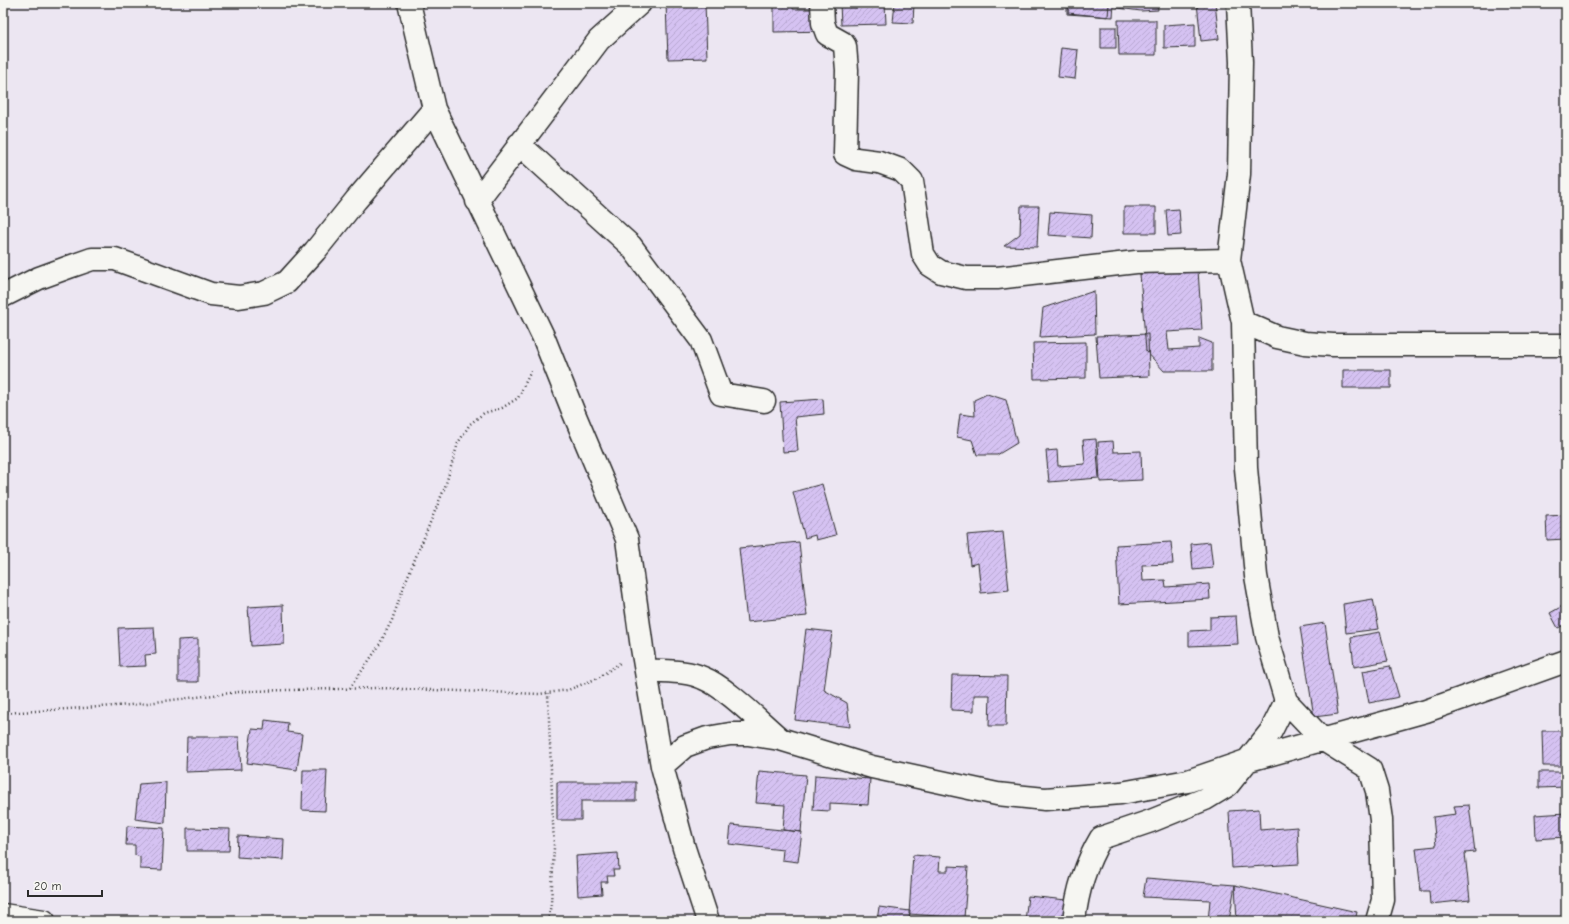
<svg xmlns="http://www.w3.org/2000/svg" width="1569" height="924" font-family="'Comic Neue',sans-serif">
  <defs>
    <pattern id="building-hatch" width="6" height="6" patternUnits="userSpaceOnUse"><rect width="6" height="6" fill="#d5c2f2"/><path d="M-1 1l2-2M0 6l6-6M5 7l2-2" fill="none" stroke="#b7a7d0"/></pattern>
  </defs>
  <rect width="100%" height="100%" fill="#ece6f2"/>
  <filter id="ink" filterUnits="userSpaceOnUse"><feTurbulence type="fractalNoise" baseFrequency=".025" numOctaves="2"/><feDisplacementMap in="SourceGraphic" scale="8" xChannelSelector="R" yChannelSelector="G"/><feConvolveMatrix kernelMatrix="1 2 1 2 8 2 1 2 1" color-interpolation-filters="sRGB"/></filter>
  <g filter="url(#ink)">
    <path fill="url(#building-hatch)" stroke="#2b2b2b" d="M 666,3 L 705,3 L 707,58 L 668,59 Z
      M 774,3 L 793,3 L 793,9 L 833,9 L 833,31 L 774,32 Z
      M 840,3 L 885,3 L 886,24 L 841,25 Z
      M 895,3 L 914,3 L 913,23 L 893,22 Z
      M 1067,3 L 1114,3 L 1113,17 L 1067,14 Z
      M 1069,3 L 1109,3 L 1108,17 L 1068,13 Z
      M 1118,3 L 1157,3 L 1158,10 L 1141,11 L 1118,8 Z
      M 1171,3 L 1187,3 L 1187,5 L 1171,5 Z
      M 1197,3 L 1215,3 L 1219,39 L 1201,41 Z
      M 1118,20 L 1156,20 L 1156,55 L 1119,55 Z
      M 1195,23 L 1195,47 L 1164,48 L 1164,25 Z
      M 1101,27 L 1116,27 L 1116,48 L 1101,48 Z
      M 1061,48 L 1078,50 L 1075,79 L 1058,77 Z
      M 1021,206 L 1039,206 L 1037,247 L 1004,246 L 1020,234 Z
      M 1124,207 L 1156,207 L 1156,233 L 1124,233 Z
      M 1179,209 L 1181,235 L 1168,236 L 1166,210 Z
      M 1050,212 L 1092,215 L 1091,238 L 1048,235 Z
      M 1198,270 L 1202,330 L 1167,332 L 1169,350 L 1199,348 L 1199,338 L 1212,343 L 1212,371 L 1164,371 L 1146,351 L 1140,274 Z
      M 1094,291 L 1095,334 L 1040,337 L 1043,308 Z
      M 1148,334 L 1149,376 L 1099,378 L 1096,336 Z
      M 1086,342 L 1086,378 L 1034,379 L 1033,343 Z
      M 1343,370 L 1391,370 L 1391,388 L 1343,388 Z
      M 987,394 L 1006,400 L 1017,443 L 997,455 L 977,455 L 972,440 L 957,437 L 960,414 L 975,416 L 974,400 Z
      M 823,399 L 824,414 L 795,417 L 798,451 L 783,452 L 780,402 Z
      M 1096,439 L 1099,478 L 1049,482 L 1046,451 L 1057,450 L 1058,466 L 1085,464 L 1083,440 Z
      M 1113,441 L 1114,452 L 1141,451 L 1142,480 L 1100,482 L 1098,442 Z
      M 822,484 L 836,535 L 816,540 L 815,535 L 805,538 L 793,492 Z
      M 1566,515 L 1566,539 L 1547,540 L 1546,516 Z
      M 1003,532 L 1009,590 L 981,593 L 978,563 L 970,565 L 967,535 Z
      M 799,542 L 807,616 L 747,622 L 739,548 Z
      M 1171,542 L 1173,564 L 1142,565 L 1143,581 L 1165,580 L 1166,587 L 1209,584 L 1210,599 L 1119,604 L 1116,545 Z
      M 1210,542 L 1213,568 L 1193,570 L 1191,544 Z
      M 1373,599 L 1379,629 L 1346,633 L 1343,604 Z
      M 1566,604 L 1566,624 L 1558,628 L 1550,613 Z
      M 283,605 L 284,644 L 251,646 L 248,607 Z
      M 1236,616 L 1238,644 L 1189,646 L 1189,631 L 1210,630 L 1210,617 Z
      M 1325,623 L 1338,714 L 1314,717 L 1300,627 Z
      M 154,627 L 156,654 L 145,655 L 146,666 L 120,667 L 118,628 Z
      M 806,629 L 832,632 L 824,690 L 847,703 L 850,727 L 795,720 Z
      M 1380,632 L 1388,661 L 1354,667 L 1351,637 Z
      M 198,639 L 198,682 L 178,682 L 178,640 Z
      M 1390,666 L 1399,697 L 1369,703 L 1363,671 Z
      M 952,675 L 1007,676 L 1006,726 L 989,726 L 990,695 L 974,695 L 974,711 L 951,710 Z
      M 265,720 L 288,723 L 287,732 L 302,734 L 297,770 L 247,763 L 252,729 L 264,730 Z
      M 1542,731 L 1566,731 L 1566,766 L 1543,766 Z
      M 187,737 L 239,737 L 241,770 L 186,772 Z
      M 303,770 L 327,770 L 325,811 L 302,810 Z
      M 759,771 L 806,775 L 801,832 L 783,830 L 785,805 L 756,803 Z
      M 1539,772 L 1566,772 L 1566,787 L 1539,788 Z
      M 815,775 L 870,779 L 868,805 L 830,803 L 830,811 L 813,810 Z
      M 166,782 L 165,823 L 135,819 L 139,784 Z
      M 557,782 L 636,782 L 636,801 L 581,801 L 581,820 L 557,820 Z
      M 1469,805 L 1475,852 L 1465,853 L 1470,900 L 1430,904 L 1429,891 L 1421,891 L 1416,848 L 1436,846 L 1433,817 L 1456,814 L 1454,806 Z
      M 1259,809 L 1260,830 L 1297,827 L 1299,864 L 1232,868 L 1229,811 Z
      M 1566,813 L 1566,837 L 1536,839 L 1535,815 Z
      M 731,825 L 802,832 L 798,862 L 782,860 L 783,850 L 729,844 Z
      M 127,826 L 164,828 L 162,870 L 140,869 L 140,857 L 135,855 L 135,845 L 126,845 Z
      M 187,828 L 230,829 L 229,851 L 187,851 Z
      M 238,836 L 284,839 L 283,860 L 237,857 Z
      M 618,853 L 619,870 L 613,870 L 614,876 L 607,876 L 608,882 L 601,882 L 602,894 L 578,896 L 576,856 Z
      M 913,855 L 940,857 L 939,871 L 948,871 L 948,866 L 968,867 L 964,918 L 909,914 Z
      M 1146,878 L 1235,885 L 1229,921 L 1208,921 L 1210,900 L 1143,897 Z
      M 1235,885 L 1357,912 L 1355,921 L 1237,921 Z
      M 1028,896 L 1076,901 L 1074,921 L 1025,921 Z
      M 879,907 L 910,911 L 909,921 L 877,921 Z"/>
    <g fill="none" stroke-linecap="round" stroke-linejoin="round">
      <g stroke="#2b2b2b" stroke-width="25">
        <path id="minor" d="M 409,3 L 434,109 L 543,336 L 573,411 L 627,539 L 642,648 L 662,766 L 684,848 L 708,921
          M 822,3 L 823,23 L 827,34 L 843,43 L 845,46 L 847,70 L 845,154 L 856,159 L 879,162 L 901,170 L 912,181 L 923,254 L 930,265 L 941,272 L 966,278 L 997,278 L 1136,262 L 1229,260
          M 1238,3 L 1241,62 L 1239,174 L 1229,260 L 1243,322 L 1246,468 L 1256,576 L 1267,637 L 1286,701 L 1322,739 L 1370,769 L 1377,791 L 1381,820 L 1383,900 L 1377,921
          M 519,144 L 631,246 L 701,340 L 721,394 L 764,401
          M 477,201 L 599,40 L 640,3
          M 3,296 L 39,278 L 69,267 L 92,259 L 115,259 L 211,294 L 239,297 L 264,293 L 287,282 L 315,251 L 356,200 L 434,109
          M 1243,322 L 1277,337 L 1305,343 L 1333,345 L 1566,345
          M 646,670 C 664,672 686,670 703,678 C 726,687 760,722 780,739
          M 662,766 L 685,746 L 707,738 L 730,734 L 748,734 L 780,739 L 872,767 L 997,794 L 1045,799 L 1121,793 L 1188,781 L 1246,761 L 1426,711 L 1566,661
          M 3,915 L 44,921
          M 1074,921 C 1077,892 1086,863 1101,838 L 1151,821 L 1205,799 L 1228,785 L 1271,731 L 1286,701"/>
      </g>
      <path stroke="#2b2b2b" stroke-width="2.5" stroke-dasharray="1 3" stroke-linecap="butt" d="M 350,688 L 377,649 L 392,620 L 405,583 L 445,487 L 458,443 L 470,424 L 484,413 L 502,408 L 518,398 L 531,371
        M 3,713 L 130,705 L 247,691 L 378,688 L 540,694 L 568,690 L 598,678 L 620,663
        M 548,921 L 551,904 L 554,847 L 548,693"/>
      <use href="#minor" stroke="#f6f6f2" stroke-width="22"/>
    </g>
  </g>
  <rect width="1569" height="924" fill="none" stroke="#f6f6f2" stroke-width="16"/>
  <rect x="8" y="8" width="1553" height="908" fill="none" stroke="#2b2b2b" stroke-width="1.5" filter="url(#ink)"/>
  <path d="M28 890v6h74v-6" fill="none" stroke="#2b2b2b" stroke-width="2"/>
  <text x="34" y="890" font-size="12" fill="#2b2b2b" stroke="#f6f6f2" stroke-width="3" paint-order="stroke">20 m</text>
</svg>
